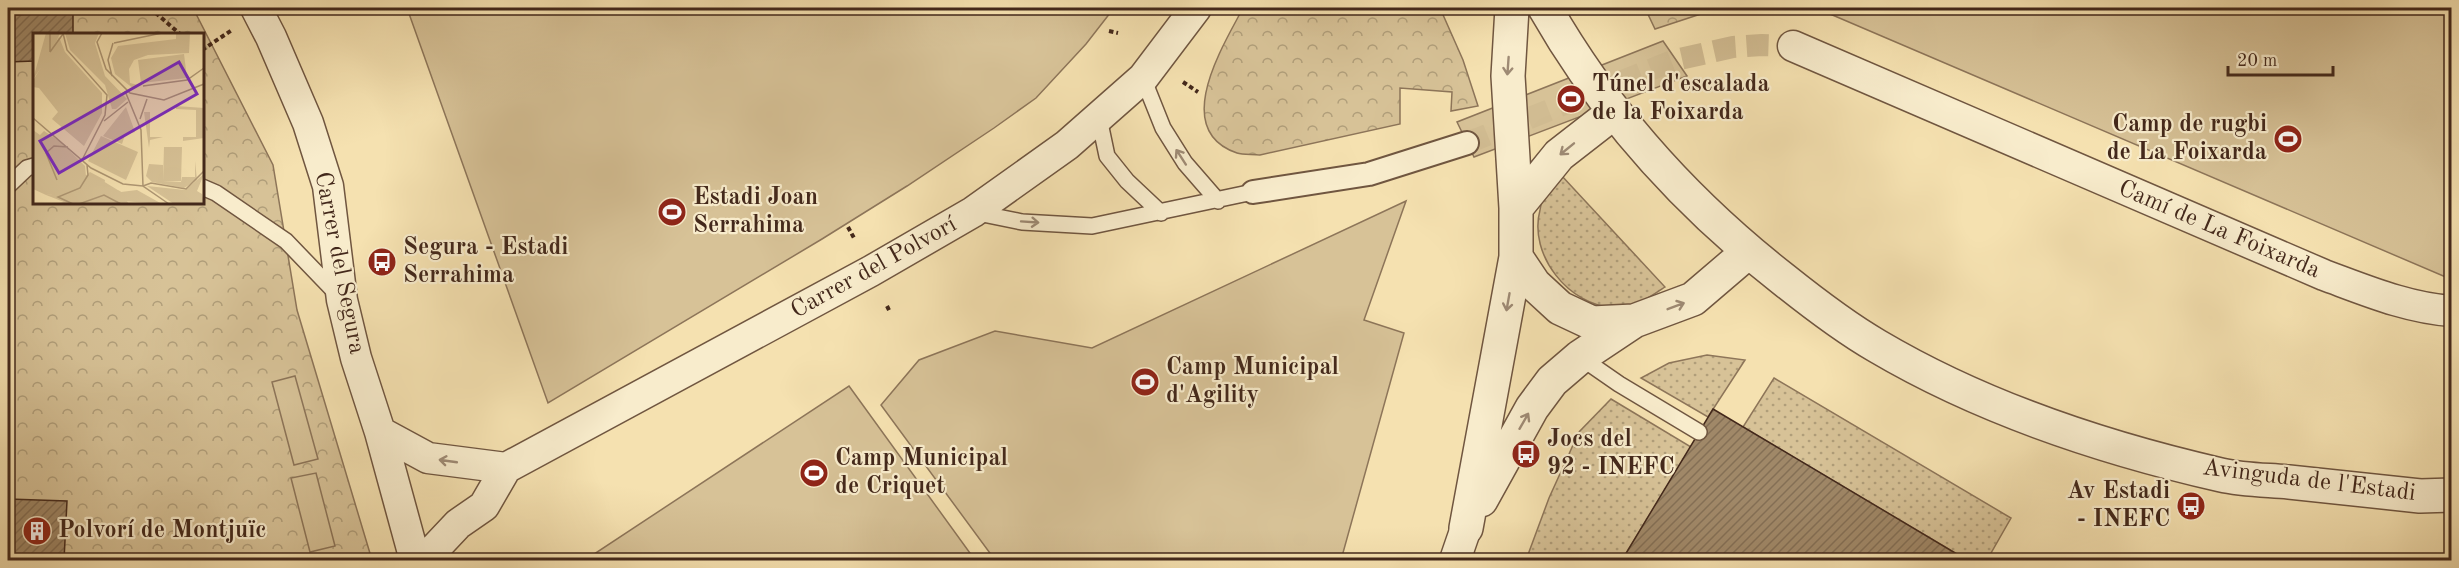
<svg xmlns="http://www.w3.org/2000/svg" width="2459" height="568" font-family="'Old Standard TT',serif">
  <defs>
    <pattern id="grass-dots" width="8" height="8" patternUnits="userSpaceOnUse" patternTransform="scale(1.5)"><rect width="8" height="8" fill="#d7c297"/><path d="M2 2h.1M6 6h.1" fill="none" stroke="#b09e7a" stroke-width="1.8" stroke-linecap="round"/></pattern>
    <pattern id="forest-crowns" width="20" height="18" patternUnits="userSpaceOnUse" patternTransform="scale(1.5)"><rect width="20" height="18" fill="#d7c297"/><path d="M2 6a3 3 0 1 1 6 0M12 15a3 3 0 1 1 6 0" fill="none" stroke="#b09e7a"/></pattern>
    <pattern id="building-hatch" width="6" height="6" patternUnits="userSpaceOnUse" patternTransform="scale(1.5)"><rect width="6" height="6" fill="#a08868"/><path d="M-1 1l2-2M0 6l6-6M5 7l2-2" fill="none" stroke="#846f55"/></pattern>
  </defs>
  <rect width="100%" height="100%" fill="#f5e1b0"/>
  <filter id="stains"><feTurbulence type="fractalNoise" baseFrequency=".00333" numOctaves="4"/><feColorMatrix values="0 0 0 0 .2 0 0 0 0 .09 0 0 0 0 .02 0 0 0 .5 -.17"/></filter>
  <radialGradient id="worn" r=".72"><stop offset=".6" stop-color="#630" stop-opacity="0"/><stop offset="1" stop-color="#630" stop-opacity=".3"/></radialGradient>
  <path fill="url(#grass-dots)" stroke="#8d7559" stroke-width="1.5" d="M 1561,175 L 1665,287 C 1650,297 1635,308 1615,308 C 1569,306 1528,255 1540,210 C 1541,205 1542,197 1545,192 C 1549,186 1556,181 1561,175 Z
    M 1707,355 L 1745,360 L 1708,417 L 1641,378 L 1669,363 Z
    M 1774,378 L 2011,518 L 1987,560 L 1967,560 L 1743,427 Z
    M 1611,399 L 1691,447 L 1622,560 L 1526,560 L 1549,498 L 1579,432 Z"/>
  <path fill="url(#forest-crowns)" stroke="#8d7559" stroke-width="1.5" fill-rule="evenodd" d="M 8,8 L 193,8 L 273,165 L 297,310 L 372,560 L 8,560 ZM 34,34 L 202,34 L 202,202 L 34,202 Z
    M 1243,8 L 1440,8 L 1463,60 L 1478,106 L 1451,111 L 1452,92 L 1400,88 L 1400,124 L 1260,155 C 1253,154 1243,155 1237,153 C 1170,130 1223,46 1243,8 Z
    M 1645,8 L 1719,8 L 1655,29 Z"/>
  <path fill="#d7c297" stroke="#8d7559" stroke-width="1.5" d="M 407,8 L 1114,8 L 1086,44 L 1036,98 L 994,128 L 907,186 L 822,239 L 548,403 Z
    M 1816,8 L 2451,8 L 2451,271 L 2448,278 Z
    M 1663,41 L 1687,76 L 1474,157 L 1457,122 Z
    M 1406,201 L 1364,320 L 1404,333 L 1341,560 L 1194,560 L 1172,555 L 1170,560 L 995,560 L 881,405 L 919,360 L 995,331 L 1092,348 Z
    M 295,376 L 318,459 L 294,465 L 272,382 Z
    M 849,386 L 975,560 L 585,560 Z
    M 316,473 L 335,546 L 310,552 L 291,478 Z"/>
  <path fill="url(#building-hatch)" stroke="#43281b" stroke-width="1.5" d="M 73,13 L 73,34 L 34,34 L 34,61 L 8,62 L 8,15 Z
    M 1713,409 L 1967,560 L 1622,560 Z
    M 8,499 L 67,501 L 64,560 L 8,560 Z"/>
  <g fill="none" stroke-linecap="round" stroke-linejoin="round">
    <path stroke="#d1bc92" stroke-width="22" stroke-dasharray="22 11" stroke-linecap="butt" d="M 1467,143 L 1675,60 L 1733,47 L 1762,45 L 1793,46"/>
    <g stroke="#705640" stroke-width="18">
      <path id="service" d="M 1143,78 L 1163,128 L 1185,163 L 1218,201
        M 1099,118 L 1107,156 L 1127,181 L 1161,213
        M 8,186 L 27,168 L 34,166
        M 202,187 L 216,193 L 286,241 L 338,295
        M 973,212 L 1022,222 L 1092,226 L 1253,192
        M 1580,357 L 1619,384 L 1699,432"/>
    </g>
    <g stroke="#705640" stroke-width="26">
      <path id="pedestrian" d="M 1253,192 L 1369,174 L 1467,143"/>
    </g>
    <g stroke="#705640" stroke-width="33">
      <path id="minor" d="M 256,8 L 271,37 L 308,123 L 328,186 L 342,300 L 356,358 L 380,432 L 415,560
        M 1793,46 L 2324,275 C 2365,290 2407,308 2452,311
        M 380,432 L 428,458 L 506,468
        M 424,560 L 458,524 L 484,506 L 506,468 L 871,271 L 973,212 L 1067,145 L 1143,78 L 1196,8
        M 1455,560 L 1466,528"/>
    </g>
    <g stroke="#705640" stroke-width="36">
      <path id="tertiary" d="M 1545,8 C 1606,115 1686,203 1783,279 C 1813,303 1844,327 1877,346 C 1982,408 2103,448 2221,475 C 2243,480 2267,480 2289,482 C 2333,487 2377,491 2420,496 L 2452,495
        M 1516,208 L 1559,155 L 1613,113
        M 1516,257 L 1534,284 L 1560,308 L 1592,323 L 1634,321
        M 1481,500 L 1532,408 L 1552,381 L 1580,357 L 1634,321 L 1693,299 L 1748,252
        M 1466,528 L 1516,257 L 1516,208 L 1508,76 L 1512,8"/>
    </g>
    <path stroke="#43281b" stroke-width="4" stroke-dasharray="4.5 3" stroke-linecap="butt" d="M 150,8 L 180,34
      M 1109,31 L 1118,33
      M 202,50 L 232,30
      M 1183,82 L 1198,92
      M 848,227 L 854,238
      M 887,306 L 890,312"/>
    <use href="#service" stroke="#f8eccc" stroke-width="15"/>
    <use href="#pedestrian" stroke="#f8eccc" stroke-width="22"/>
    <use href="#minor" stroke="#f8eccc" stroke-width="30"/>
    <use href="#tertiary" stroke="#f8eccc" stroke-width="33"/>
  </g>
  <defs><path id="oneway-shaft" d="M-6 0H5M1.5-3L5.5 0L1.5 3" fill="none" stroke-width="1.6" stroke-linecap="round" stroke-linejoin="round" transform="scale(1.5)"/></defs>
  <g stroke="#9e8a74">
    <use href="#oneway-shaft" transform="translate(1508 66) rotate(94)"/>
    <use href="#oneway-shaft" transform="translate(1567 149) rotate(141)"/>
    <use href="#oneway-shaft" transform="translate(1181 157) rotate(-123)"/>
    <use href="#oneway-shaft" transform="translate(1030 222) rotate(4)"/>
    <use href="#oneway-shaft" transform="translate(1508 302) rotate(100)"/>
    <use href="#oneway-shaft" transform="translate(1676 306) rotate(-21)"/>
    <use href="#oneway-shaft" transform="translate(1524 421) rotate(-60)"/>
    <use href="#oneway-shaft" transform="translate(448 461) rotate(-172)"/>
  </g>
  <defs>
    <g id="stadium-disc" transform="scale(1.5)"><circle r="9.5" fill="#8f2418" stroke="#f8eccc"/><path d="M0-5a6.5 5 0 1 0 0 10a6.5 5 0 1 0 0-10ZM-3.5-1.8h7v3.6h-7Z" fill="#fff"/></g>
    <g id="bus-disc" transform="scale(1.5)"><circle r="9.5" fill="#8f2418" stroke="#f8eccc"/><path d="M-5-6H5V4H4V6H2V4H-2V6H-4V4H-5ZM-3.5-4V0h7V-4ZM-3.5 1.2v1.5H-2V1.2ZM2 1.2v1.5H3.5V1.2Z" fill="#fff"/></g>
    <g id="building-disc" transform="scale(1.5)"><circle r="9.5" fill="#8f2418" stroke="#f8eccc"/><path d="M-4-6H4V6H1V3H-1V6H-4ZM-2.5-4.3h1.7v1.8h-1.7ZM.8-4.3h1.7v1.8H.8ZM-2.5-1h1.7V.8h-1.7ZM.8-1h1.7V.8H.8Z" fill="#fff"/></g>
  </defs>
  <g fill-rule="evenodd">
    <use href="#stadium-disc" x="1571" y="99"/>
    <use href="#stadium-disc" x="2288" y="139"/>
    <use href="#stadium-disc" x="672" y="212"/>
    <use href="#bus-disc" x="382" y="262"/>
    <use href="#stadium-disc" x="1145" y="382"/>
    <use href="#bus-disc" x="1526" y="454"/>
    <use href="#stadium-disc" x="814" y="473"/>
    <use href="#bus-disc" x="2191" y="506"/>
    <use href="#building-disc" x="37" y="531"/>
  </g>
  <g text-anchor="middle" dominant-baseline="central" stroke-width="4.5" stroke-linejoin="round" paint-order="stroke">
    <g font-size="24" font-weight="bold" fill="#43281b" stroke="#f8eccc" text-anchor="start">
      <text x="1592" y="85">Túnel d'escalada<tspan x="1592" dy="28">de la Foixarda</tspan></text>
      <text x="2267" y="125" text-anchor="end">Camp de rugbi<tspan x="2267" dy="28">de La Foixarda</tspan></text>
      <text x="693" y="198">Estadi Joan<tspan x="693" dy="28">Serrahima</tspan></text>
      <text x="403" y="248">Segura - Estadi<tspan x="403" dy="28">Serrahima</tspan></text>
      <text x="1166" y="368">Camp Municipal<tspan x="1166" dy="28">d'Agility</tspan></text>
      <text x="1547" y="440">Jocs del<tspan x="1547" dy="28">92 - INEFC</tspan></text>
      <text x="835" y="459">Camp Municipal<tspan x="835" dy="28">de Criquet</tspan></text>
      <text x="2170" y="492" text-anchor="end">Av Estadi<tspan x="2170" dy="28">- INEFC</tspan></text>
      <text x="58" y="531">Polvorí de Montjuïc</text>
    </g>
    <g font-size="24" fill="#43281b" stroke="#f8eccc">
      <text transform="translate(2219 230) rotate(23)">Camí de La Foixarda</text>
      <text transform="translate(339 263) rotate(79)">Carrer del Segura</text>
      <text transform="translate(874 268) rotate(-29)">Carrer del Polvorí</text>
      <text transform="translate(2309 481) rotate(7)">Avinguda de l'Estadi</text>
    </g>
  </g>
  <g transform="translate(33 33)">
    <rect width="171" height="171" fill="#f5e1b0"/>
    <path d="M 143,73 L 171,75 L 171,105 L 150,108 L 150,104 L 163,104 L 163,77 L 143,76 ZM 111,79 L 117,79 L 117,104 L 130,104 L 117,107 L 116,115 ZM 162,128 L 164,147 L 151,155 L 119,149 L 113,143 L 116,131 L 130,132 L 130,148 L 148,149 L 149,144 L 162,144 Z" fill="#d7c297"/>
    <path d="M 13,0 L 27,0 L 18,21 L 0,46 ZM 32,0 L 66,0 L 62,10 L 72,43 L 94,66 L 83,76 L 79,76 L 72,52 L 37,17 ZM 157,0 L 156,20 L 115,22 L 101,27 L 96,36 L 97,50 L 105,52 L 101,56 L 82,41 L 78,25 L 85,13 L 143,6 L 143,1 ZM 0,97 L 7,102 L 11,98 L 28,109 L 52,133 L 53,143 L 48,152 L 35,160 L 13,162 L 0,156 ZM 171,141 L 164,158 L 169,161 L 171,171 L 141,171 L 114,153 L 152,157 ZM 70,148 L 88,159 L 104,157 L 129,171 L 36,164 Z" fill="#d7c297"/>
    <path d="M 26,4 L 32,19 L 69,60 L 69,80 L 51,113 L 19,86 L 25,79 L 6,55 L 0,54 L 1,46 ZM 151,21 L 154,45 L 108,50 L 105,27 ZM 93,74 L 102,99 L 92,102 L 89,111 L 70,103 ZM 68,103 L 105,119 L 93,147 L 55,128 ZM 131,114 L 149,114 L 148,148 L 130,148 ZM 57,139 L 72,147 L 71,154 L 87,158 L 96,171 L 22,171 L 31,169 L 13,162 L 33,159 Z" fill="#d7c297"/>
    <path fill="none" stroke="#ae9774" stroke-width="1.5" d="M 17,0 L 17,19M 30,0 L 34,17 L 74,62 L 72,82 L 49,127M 69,0 L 64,9 L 73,36 L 97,60 L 131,67 L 171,51M 81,10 L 129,0M 17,19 L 30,1M 79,43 L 75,27 L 80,10M 110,53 L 154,47 L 171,35M 92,58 L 108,97 L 110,153 L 136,171M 0,85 L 58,135 L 90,151 L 110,153M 107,86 L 114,66M 71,88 L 95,69M 24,147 L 13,120 L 21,113 L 35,114M 110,153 L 118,150 L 153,156 L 171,138M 40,171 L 25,164 L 47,155 L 55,142 L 54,132M 46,171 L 71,162 L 88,171"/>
    <path fill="#7b2cbf" fill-opacity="0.15" stroke="#7b2cbf" stroke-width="3" d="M 146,29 L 164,61 L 26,140 L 7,108 Z"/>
    <rect width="171" height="171" fill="none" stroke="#43281b" stroke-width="3"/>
  </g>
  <rect width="2459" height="568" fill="none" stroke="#f5e1b0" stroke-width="30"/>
  <rect x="9" y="9" width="2441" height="550" fill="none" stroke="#43281b" stroke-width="3"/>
  <rect x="15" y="15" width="2429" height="538" fill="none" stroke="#43281b" stroke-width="1.5"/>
  <path d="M2228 66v9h105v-9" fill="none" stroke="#43281b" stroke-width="3"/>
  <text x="2237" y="66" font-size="18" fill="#43281b" stroke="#f8eccc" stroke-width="4.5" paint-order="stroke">20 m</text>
  <rect width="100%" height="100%" filter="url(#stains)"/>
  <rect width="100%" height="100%" fill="url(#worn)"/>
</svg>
